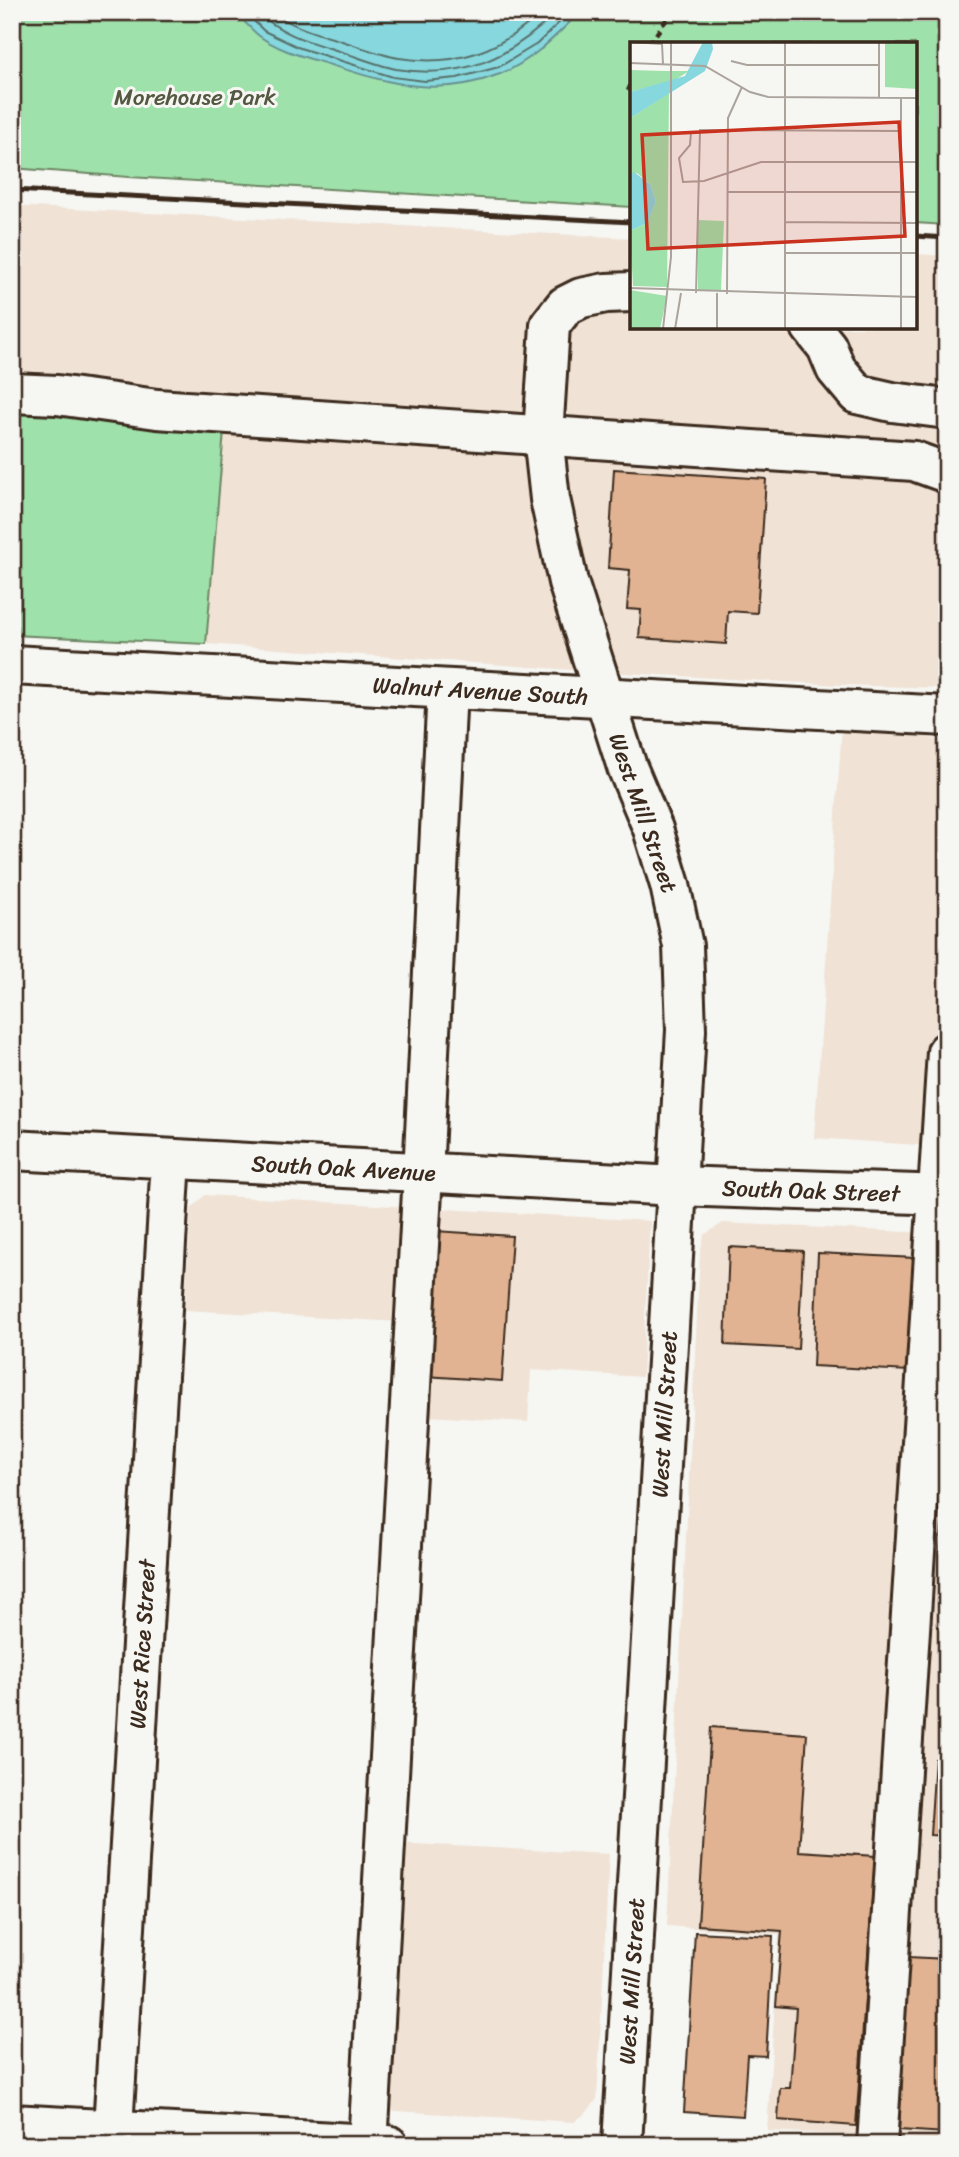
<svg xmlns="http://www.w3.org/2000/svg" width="959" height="2157" font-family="Sriracha,sans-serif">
  <rect width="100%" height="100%" fill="#f6f6f2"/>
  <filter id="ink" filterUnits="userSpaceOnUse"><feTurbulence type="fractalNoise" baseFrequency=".0143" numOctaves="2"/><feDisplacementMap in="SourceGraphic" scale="14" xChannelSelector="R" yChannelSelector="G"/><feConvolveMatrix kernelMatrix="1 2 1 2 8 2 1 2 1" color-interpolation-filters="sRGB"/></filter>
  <g filter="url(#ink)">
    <path fill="#f0e2d5" d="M 12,206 L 632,238 L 632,327 L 915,327 L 915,254 L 947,256 L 947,688 L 841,685 L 573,670 L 206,644 L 225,420 L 12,406 Z
      M 842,726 L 908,733 L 947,742 L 947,1147 L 814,1138 Z
      M 205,1195 L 650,1221 L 642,1377 L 531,1370 L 528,1422 L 396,1414 L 401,1322 L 185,1310 L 191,1209 Z
      M 723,1223 L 947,1234 L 947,2140 L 767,2131 L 779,1934 L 667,1926 L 700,1253 L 704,1235 Z
      M 393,1843 L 609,1854 L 597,2099 L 587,2112 L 574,2122 L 381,2110 Z"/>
    <path fill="#9fe1ab" stroke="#6d8664" stroke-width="2" d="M 12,12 L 235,12 L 260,36 L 541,49 L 580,12 L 947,12 L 947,225 L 915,223 L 915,44 L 632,44 L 632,207 L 129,177 L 12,168 Z
      M 12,406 L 225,419 L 206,644 L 12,635 Z"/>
    <path fill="#86d8de" stroke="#689291" stroke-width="2" d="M 235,12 L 580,12 C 557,35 531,62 500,74 C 436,99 389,83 327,64 C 305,57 277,50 258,35 C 250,28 243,20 235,12 Z"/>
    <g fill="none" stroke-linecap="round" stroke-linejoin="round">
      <path stroke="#59706b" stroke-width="2" d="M 245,12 L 264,31 L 300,48 L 393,77 L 425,81 L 457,78 L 499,67 L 537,44 L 570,12
        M 258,12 C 280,34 310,42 339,51 C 358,57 377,65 396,69 C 465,80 509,58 557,12
        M 273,12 C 292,27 319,34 342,41 C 361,47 380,55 399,58 C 456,67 500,51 542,12"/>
    </g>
    <path fill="#e1b392" stroke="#3b2a1e" stroke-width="2" d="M 614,469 L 766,479 L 757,613 L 728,611 L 726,644 L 639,638 L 641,610 L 627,609 L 630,570 L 608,568 Z
      M 435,1231 L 512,1236 L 502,1381 L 425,1376 Z
      M 729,1247 L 803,1251 L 798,1349 L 725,1345 Z
      M 818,1253 L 915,1258 L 910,1371 L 813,1366 Z
      M 947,1446 L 947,1557 L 940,1557 Z
      M 711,1727 L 807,1734 L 799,1851 L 875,1856 L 856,2126 L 778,2120 L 780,2088 L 790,2088 L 796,2008 L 776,2006 L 782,1931 L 698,1925 Z
      M 935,1759 L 947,1760 L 947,1836 L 930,1835 Z
      M 695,1932 L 773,1936 L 766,2056 L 747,2055 L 743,2116 L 684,2112 Z
      M 908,1957 L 947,1959 L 947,2133 L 899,2130 Z"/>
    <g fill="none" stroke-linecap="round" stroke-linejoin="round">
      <g stroke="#3b2a1e" stroke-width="44">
        <g id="minor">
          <path d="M 811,327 L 827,347 L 836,369 L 857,394 L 892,402 L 947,409"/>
          <path d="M 12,393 L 57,395 L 157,409 L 914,461 L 947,473"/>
          <path id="s1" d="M 12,665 L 947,716"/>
          <path d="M 12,2124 L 388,2145"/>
          <path id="s2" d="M 112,2145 L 171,1159"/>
          <path d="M 368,2145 L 423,1174 L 447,689"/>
          <path id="s3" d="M 622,2145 L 686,1030 L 683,946 L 670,885 L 653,829 L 627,767 L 568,582 L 550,499 L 543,436 L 550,325 L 565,306 L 581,298 L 606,293 L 632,292"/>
          <path d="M 877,2145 L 947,1052"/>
        </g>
      </g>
      <g stroke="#3b2a1e" stroke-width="44">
        <g id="major">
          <path id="s4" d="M 12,1150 L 676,1186 L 947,1195"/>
        </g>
      </g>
      <path stroke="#3b2a1e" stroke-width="4.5" stroke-dasharray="7 5" stroke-linecap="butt" d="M 649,44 L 672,12
        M 628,91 L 632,82"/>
      <use href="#minor" stroke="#f6f6f2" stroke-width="38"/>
      <use href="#major" stroke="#f6f6f2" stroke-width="38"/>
      <path stroke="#3b2a1e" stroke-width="5" d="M 12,190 L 632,222
        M 915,236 L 947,238"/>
    </g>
  </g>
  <g text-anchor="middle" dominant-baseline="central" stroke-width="6" stroke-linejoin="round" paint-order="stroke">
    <g font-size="23" fill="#545841" stroke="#f6f6f2">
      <text x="195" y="97">Morehouse Park</text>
    </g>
    <g font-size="23" fill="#3b2a1e" stroke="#f6f6f2">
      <text stroke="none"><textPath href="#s1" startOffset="469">Walnut Avenue South</textPath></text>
      <text transform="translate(643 813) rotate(71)">West Mill Street</text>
      <text stroke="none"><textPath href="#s4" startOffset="332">South Oak Avenue</textPath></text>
      <text stroke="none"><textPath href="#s4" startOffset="800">South Oak Street</textPath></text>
      <text stroke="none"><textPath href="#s3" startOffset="732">West Mill Street</textPath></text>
      <text stroke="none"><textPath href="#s2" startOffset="502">West Rice Street</textPath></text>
      <text stroke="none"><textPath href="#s3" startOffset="164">West Mill Street</textPath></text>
    </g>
  </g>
  <g transform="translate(630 42)">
    <rect width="287" height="287" fill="#f6f6f2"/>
    <path d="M 255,0 L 287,0 L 287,47 L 255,45 ZM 0,28 L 34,29 L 59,29 L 45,38 L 0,50 ZM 39,51 L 37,245 L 3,244 L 0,189 L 17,181 L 26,160 L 21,143 L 7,131 L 0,134 L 0,76 ZM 67,178 L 94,179 L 91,248 L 68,248 ZM 0,248 L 37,254 L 30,287 L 0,287 Z" fill="#9fe1ab"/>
    <path d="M 73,0 L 82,0 L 83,7 L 75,29 L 0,76 L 0,50 L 55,34 ZM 4,130 L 21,143 L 26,160 L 17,181 L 0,189 L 0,134 Z" fill="#86d8de"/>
    <path fill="none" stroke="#aba49d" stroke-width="2" d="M 2,0 L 32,2 L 33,22M 249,0 L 249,56M 101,19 L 117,23 L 250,23M 0,21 L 75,24 L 120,50 L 138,55 L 287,56M 61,90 L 60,103 L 49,116 L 53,140 L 74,139 L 131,120 L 287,120M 97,150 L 287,150M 155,180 L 287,181M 155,211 L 287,211M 0,246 L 287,255M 66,251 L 70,88 L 271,89M 97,252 L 98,76 L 112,45M 33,287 L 41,215 L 41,0M 45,287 L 51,251M 87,287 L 87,251M 155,287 L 155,0M 271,287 L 271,56"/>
    <path fill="#c8321e" fill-opacity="0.15" stroke="#c8321e" stroke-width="3.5" d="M 269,80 L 275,194 L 18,207 L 12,93 Z"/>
    <rect width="287" height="287" fill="none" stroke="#3b2a1e" stroke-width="3.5"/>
  </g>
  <rect width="959" height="2157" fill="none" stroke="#f6f6f2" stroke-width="42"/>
  <rect x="21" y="21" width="917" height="2115" fill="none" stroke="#3b2a1e" stroke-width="2.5" filter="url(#ink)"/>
</svg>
